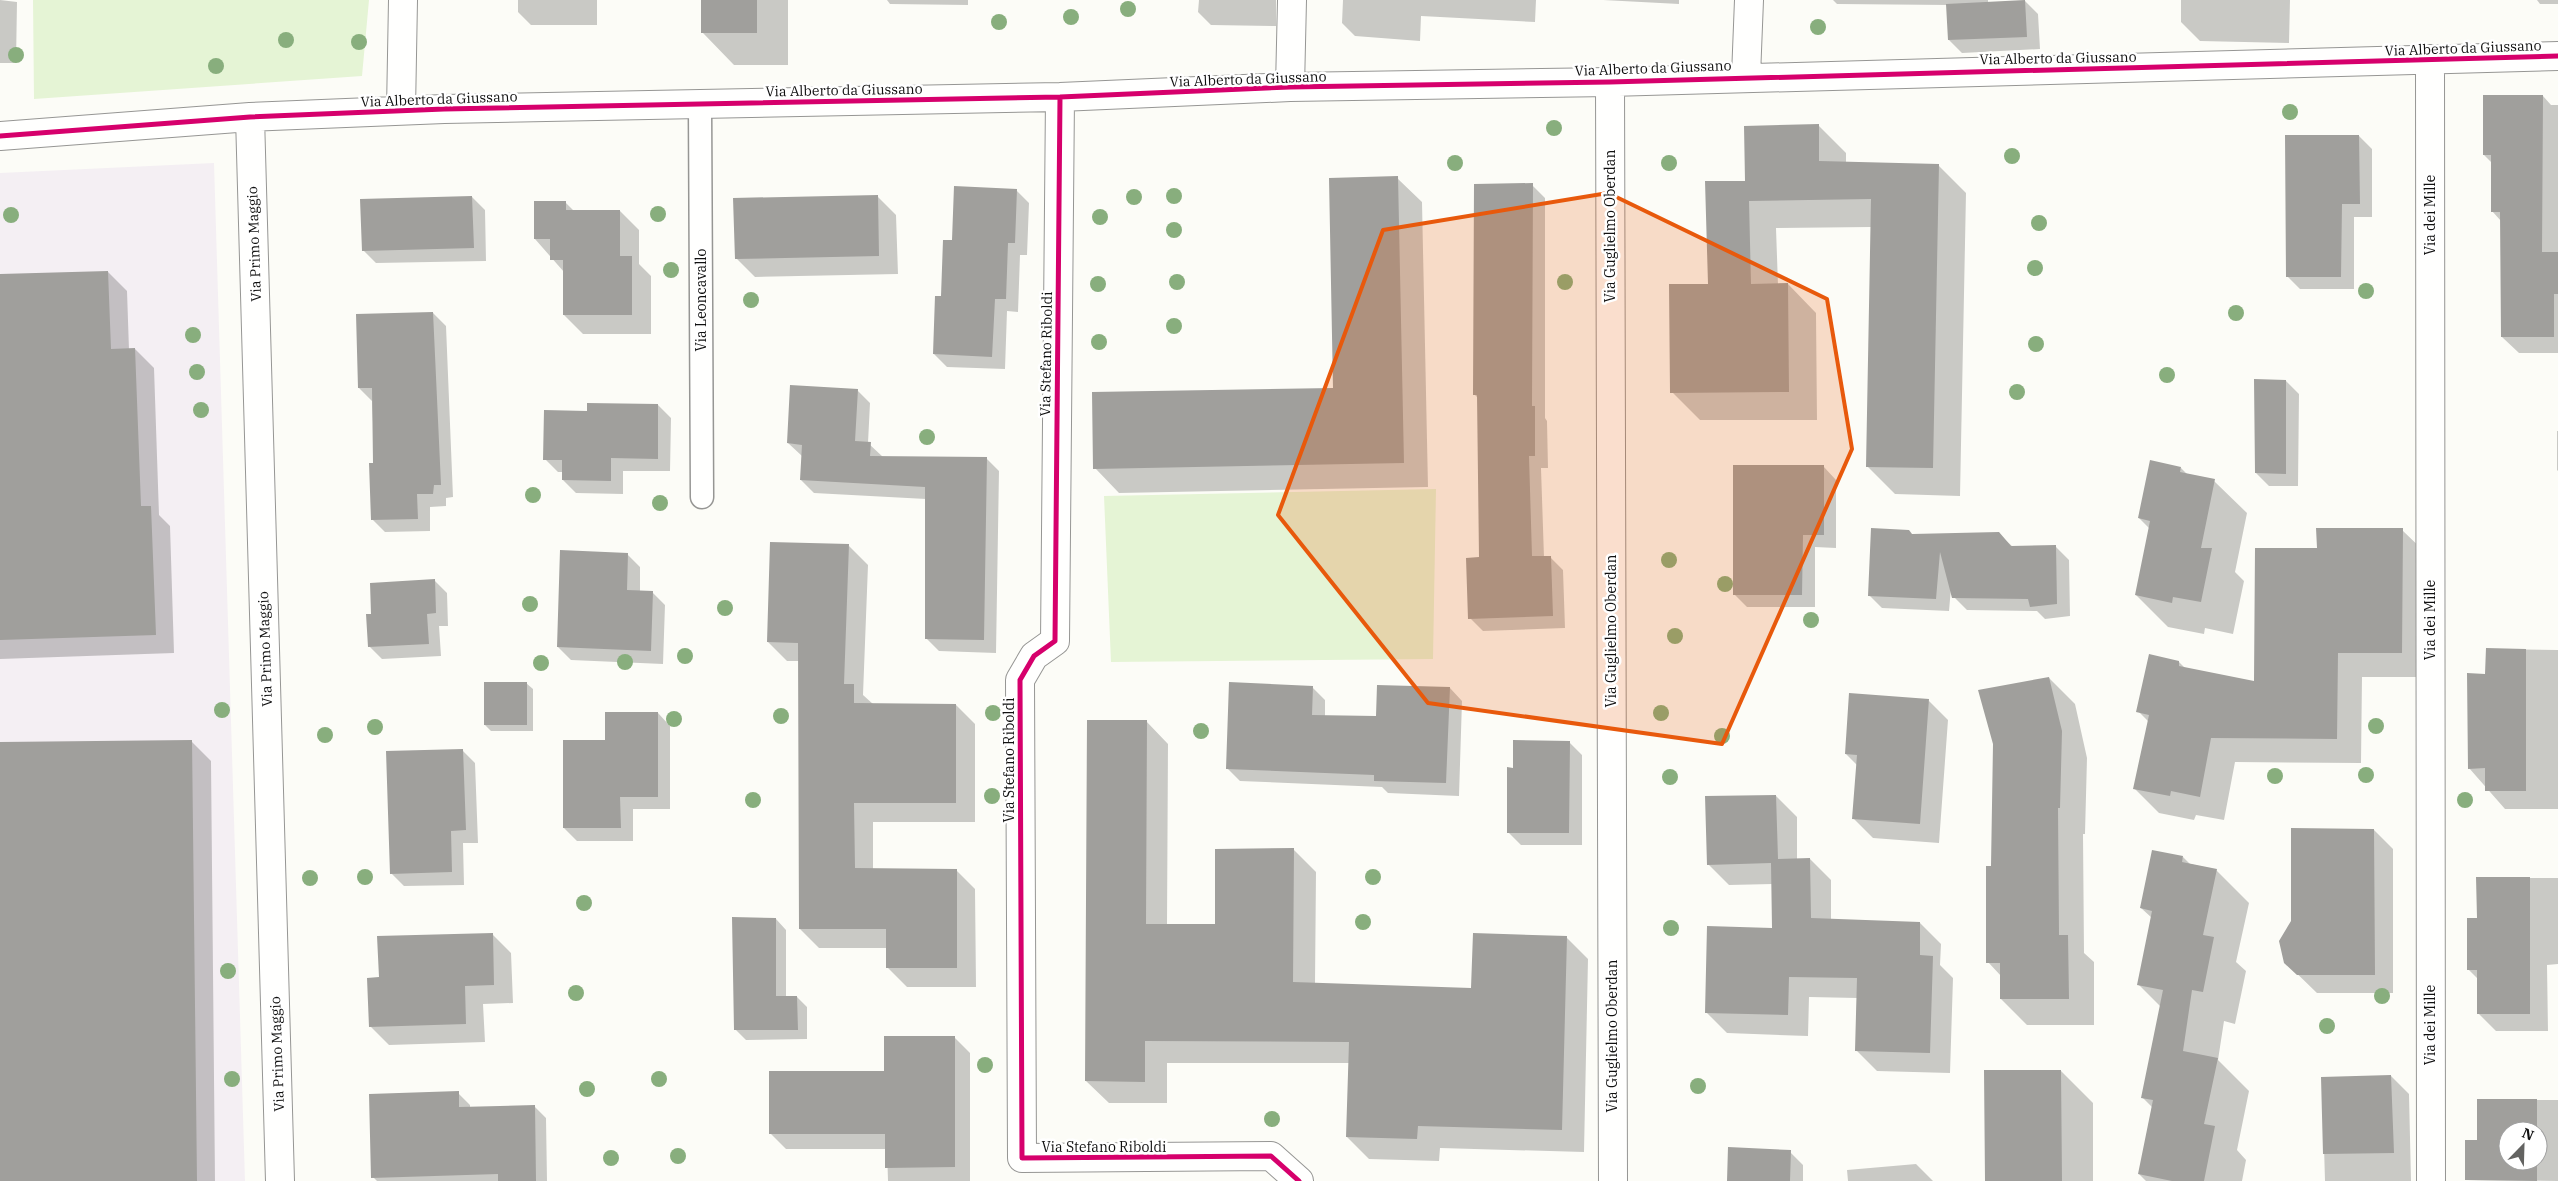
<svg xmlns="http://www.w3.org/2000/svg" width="2558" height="1181" font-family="'IBM Plex Serif',serif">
  <rect width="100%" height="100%" fill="#fcfcf7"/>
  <path fill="#f4eff3" d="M 214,163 L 245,1181 L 0,1181 L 0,173 Z"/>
  <path fill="#e5f4d5" d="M 33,0 L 369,0 L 362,76 L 34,99 Z
    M 1436,489 L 1433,659 L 1111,662 L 1104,496 Z"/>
  <path fill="#0003" fill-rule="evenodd" d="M 0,0 L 17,2 L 16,63 L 0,63 Z
    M 518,0 L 597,0 L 597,25 L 531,25 L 518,12 Z
    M 702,0 L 788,0 L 788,65 L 734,65 L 702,32 Z
    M 887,0 L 968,0 L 968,5 L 890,4 Z
    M 1199,0 L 1276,0 L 1276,26 L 1211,25 L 1198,12 Z
    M 1343,0 L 1536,0 L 1535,22 L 1421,16 L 1420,41 L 1355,36 L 1342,23 Z
    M 1603,0 L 1679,0 L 1679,4 Z
    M 1833,0 L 1988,0 L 1988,3 L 2025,1 L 2038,14 L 2040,49 L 1962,53 L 1949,40 L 1948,5 L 1837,4 Z
    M 2181,0 L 2290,0 L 2289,43 L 2200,41 L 2181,22 Z
    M 2537,0 L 2558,0 L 2558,4 L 2540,4 Z
    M 2543,96 L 2551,105 L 2558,105 L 2558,353 L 2519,353 L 2502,337 L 2501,221 L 2492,211 L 2492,163 L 2484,155 Z
    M 1818,125 L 1846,153 L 1846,163 L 1938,165 L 1966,193 L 1960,496 L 1895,494 L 1867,466 L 1872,227 L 1776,228 L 1778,285 L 1788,284 L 1816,313 L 1817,420 L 1700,420 L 1672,392 L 1747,182 Z
    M 2359,136 L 2372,149 L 2372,217 L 2354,217 L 2354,289 L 2300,289 L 2287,276 Z
    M 1397,178 L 1422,202 L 1428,487 L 1119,493 L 1095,468 L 1334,389 Z
    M 1532,185 L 1545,198 L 1545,418 L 1547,421 L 1548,468 L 1541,468 L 1544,557 L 1550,557 L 1563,570 L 1565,628 L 1483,631 L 1470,618 L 1480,559 L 1478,398 L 1475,395 Z
    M 1016,190 L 1029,203 L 1027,255 L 1020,255 L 1018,312 L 1007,311 L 1005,369 L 947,367 L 934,354 L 942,297 Z
    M 877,196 L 896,215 L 898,274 L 755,277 L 736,258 Z
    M 472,197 L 485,210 L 486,261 L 376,263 L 363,250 Z
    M 565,202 L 574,211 L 620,211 L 639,230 L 639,264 L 651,276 L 651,334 L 583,334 L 564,315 L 564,272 L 535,239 Z
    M 108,272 L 127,291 L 129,350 L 135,349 L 154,368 L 159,515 L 170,526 L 174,653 L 0,659 L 0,275 Z
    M 433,313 L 446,326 L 453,497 L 446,498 L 446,506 L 430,507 L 430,531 L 385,532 L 372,519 L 375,464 L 372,401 L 359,388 Z
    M 2286,381 L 2299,394 L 2298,486 L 2269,486 L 2256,473 Z
    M 857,390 L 870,403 L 868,443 L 883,457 L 986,458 L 999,471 L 996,653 L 939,651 L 926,638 L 926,499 L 814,493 L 801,480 L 802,456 L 788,443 Z
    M 658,405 L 671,418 L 670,471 L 623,471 L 623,494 L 576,493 L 563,480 L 563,472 L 558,472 L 545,459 L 588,412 Z
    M 2557,431 L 2558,431 L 2558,471 L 2557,470 Z
    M 1824,467 L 1836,480 L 1836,548 L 1815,547 L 1815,607 L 1747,607 L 1734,594 Z
    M 2181,468 L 2188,475 L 2214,481 L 2247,513 L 2235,572 L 2244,581 L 2233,634 L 2205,628 L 2204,634 L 2168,627 L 2136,595 L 2150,529 L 2139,518 Z
    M 2402,530 L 2427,554 L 2426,677 L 2362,677 L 2361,763 L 2235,762 L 2224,820 L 2196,815 L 2194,820 L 2159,813 L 2135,789 L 2149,722 L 2138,711 L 2179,662 L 2186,669 L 2255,682 L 2318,549 Z
    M 1998,533 L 2013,547 L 2056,547 L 2069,560 L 2070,616 L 2045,619 L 2037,611 L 1967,610 L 1954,597 L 1951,588 L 1949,611 L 1882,608 L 1869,595 L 1913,535 Z
    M 849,546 L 868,565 L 863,695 L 873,704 L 956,705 L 975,724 L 975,822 L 873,822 L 873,869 L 956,870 L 975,889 L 976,987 L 907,987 L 888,968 L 888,948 L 819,948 L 800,929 L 799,661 L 787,661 L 768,642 Z
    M 627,554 L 640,567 L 640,591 L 652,592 L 665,605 L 663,664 L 571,660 L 558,647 Z
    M 434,580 L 447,593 L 448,626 L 439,626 L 441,656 L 382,659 L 369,646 L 372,615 Z
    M 2487,649 L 2558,650 L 2558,809 L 2505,809 L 2469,768 L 2487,675 Z
    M 2049,678 L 2075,704 L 2087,758 L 2085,834 L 2083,834 L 2084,953 L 2094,962 L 2094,1025 L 2027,1025 L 2001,999 L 2001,976 L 1988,962 L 1992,867 Z
    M 526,683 L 533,689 L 533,731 L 491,731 L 485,725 Z
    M 1312,687 L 1325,700 L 1325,716 L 1377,717 L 1450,688 L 1462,701 L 1459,796 L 1388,793 L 1382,787 L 1240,781 L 1227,768 Z
    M 1929,701 L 1948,720 L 1939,843 L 1873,838 L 1854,819 L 1857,765 L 1846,754 Z
    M 658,713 L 670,726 L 670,809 L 633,809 L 633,841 L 577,841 L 564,828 L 606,742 Z
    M 1146,721 L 1168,744 L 1167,926 L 1217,925 L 1294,850 L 1316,872 L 1315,984 L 1473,989 L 1566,937 L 1588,959 L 1584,1152 L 1440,1148 L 1439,1161 L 1369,1159 L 1347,1137 L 1349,1063 L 1167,1063 L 1167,1103 L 1109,1103 L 1086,1081 Z
    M 192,742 L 211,761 L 215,1181 L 0,1181 L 0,743 Z
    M 1569,742 L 1582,755 L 1582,845 L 1521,845 L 1508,832 L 1515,769 Z
    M 462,750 L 475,763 L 478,843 L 463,843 L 464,885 L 404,886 L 391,873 Z
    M 1776,796 L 1797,817 L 1797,859 L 1810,859 L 1831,880 L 1831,920 L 1920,923 L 1941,944 L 1940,965 L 1953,978 L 1950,1073 L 1877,1071 L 1856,1050 L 1857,998 L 1809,997 L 1808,1036 L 1727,1033 L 1706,1012 L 1774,930 L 1773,884 L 1729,885 L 1708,864 Z
    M 2374,830 L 2393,849 L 2393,993 L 2317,993 L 2285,962 Z
    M 2183,857 L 2190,864 L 2216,870 L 2249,903 L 2236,962 L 2246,971 L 2235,1024 L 2224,1021 L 2218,1060 L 2249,1091 L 2237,1150 L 2246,1160 L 2242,1181 L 2146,1181 L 2139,1174 L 2152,1107 L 2142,1097 L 2161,1007 L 2138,984 L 2152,918 L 2141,908 Z
    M 2478,878 L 2558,878 L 2558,964 L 2547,965 L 2548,1031 L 2496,1031 L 2478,1013 L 2478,979 L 2468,969 L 2478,919 Z
    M 733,918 L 776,919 L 786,930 L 786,997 L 797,997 L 807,1007 L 807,1039 L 746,1040 L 735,1029 Z
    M 492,934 L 511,953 L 513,1003 L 483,1004 L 485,1042 L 389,1045 L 370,1026 L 380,978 Z
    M 954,1037 L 970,1053 L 970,1181 L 888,1181 L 887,1149 L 786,1149 L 770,1133 Z
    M 2061,1071 L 2093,1103 L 2093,1181 L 1986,1181 Z
    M 2391,1076 L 2409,1094 L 2411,1181 L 2325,1181 L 2322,1078 Z
    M 458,1093 L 470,1105 L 470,1108 L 534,1106 L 546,1118 L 547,1181 L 377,1181 L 373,1177 Z
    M 2479,1100 L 2558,1100 L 2558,1181 L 2466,1180 L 2479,1141 ZM 2508,1131 L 2538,1131 L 2538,1161 L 2508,1161 Z
    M 1790,1152 L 1803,1165 L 1803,1181 L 1728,1181 Z
    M 1916,1164 L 1933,1181 L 1848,1181 L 1847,1170 Z"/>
  <path fill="#a09f9c" d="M 701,0 L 757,0 L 757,33 L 701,33 Z
    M 2025,0 L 2027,37 L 1948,40 L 1946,4 Z
    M 2483,95 L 2543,95 L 2542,252 L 2558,252 L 2558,294 L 2554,294 L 2554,337 L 2501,337 L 2500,212 L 2491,212 L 2491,155 L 2483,155 Z
    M 1819,124 L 1819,161 L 1939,164 L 1933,468 L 1866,467 L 1871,199 L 1749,201 L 1751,284 L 1788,283 L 1789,392 L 1670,393 L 1669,284 L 1708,284 L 1705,181 L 1745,181 L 1744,126 Z
    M 2285,135 L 2359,135 L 2360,204 L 2342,204 L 2341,277 L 2286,277 Z
    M 1398,176 L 1404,463 L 1093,469 L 1092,392 L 1333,388 L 1329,178 Z
    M 1533,183 L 1532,406 L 1535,406 L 1535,456 L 1529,456 L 1532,556 L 1551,556 L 1553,616 L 1468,619 L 1466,558 L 1479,557 L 1477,395 L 1473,395 L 1474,184 Z
    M 954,186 L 1017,189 L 1015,243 L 1008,243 L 1006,299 L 995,299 L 992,357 L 933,354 L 935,296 L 941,296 L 943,240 L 952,240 Z
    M 878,195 L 879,256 L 735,259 L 733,198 Z
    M 472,196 L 474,248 L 362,251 L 360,199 Z
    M 534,201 L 566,201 L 566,210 L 620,210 L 620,256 L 632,256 L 632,315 L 563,315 L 563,260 L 550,260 L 550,239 L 534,239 Z
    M 108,271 L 111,349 L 135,348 L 141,506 L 151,506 L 156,635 L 0,640 L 0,274 Z
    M 433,312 L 441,485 L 434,485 L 433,494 L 417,494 L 418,519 L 371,520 L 369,463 L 373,463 L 372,388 L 358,388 L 356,314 Z
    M 2254,379 L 2286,380 L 2286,474 L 2255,473 Z
    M 790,385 L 858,389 L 855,441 L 871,442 L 870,456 L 987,457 L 984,640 L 925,639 L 925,487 L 800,480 L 802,445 L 787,443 Z
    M 587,403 L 658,404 L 658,459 L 611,458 L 611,481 L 562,480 L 562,460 L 543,460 L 544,410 L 587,411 Z
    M 2150,460 L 2181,467 L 2180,472 L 2215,479 L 2201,548 L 2212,548 L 2201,602 L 2173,597 L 2172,603 L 2135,595 L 2150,521 L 2138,518 Z
    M 1733,465 L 1824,465 L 1824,535 L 1803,535 L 1802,595 L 1733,595 Z
    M 1871,528 L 1909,530 L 1912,534 L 1999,532 L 2011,546 L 2056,545 L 2057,604 L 2030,607 L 2028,599 L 1952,598 L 1940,552 L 1936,599 L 1868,596 Z
    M 2316,528 L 2403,528 L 2402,653 L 2338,653 L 2337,739 L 2211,738 L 2200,797 L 2171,791 L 2170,796 L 2133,789 L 2149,715 L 2136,712 L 2149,654 L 2179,661 L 2179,666 L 2254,681 L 2255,548 L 2317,548 Z
    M 770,542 L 849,544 L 844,684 L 854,684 L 854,703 L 956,704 L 956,803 L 854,803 L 855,868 L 957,869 L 957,968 L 886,968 L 886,929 L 799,929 L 798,643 L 767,642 Z
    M 560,550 L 628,553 L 627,590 L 653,591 L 651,651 L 557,647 Z
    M 435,579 L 436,613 L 427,614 L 429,644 L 368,647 L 366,614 L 371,614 L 370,583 Z
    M 2486,648 L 2526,649 L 2526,791 L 2485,791 L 2485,768 L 2468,769 L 2467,673 L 2485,674 Z
    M 2049,677 L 2062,731 L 2060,808 L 2058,808 L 2059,935 L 2068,935 L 2069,999 L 2000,999 L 2000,963 L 1986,963 L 1986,866 L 1991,866 L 1993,744 L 1978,690 Z
    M 484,682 L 527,682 L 527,725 L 484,725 Z
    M 1229,682 L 1313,686 L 1312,715 L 1376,716 L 1377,685 L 1450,687 L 1446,783 L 1374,781 L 1374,775 L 1226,769 Z
    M 1849,693 L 1929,699 L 1920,824 L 1852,819 L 1857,755 L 1845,754 Z
    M 605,712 L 658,712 L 658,797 L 620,797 L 621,828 L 563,828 L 563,740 L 605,740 Z
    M 1087,720 L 1147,720 L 1146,924 L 1215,924 L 1215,849 L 1294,848 L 1293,982 L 1471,988 L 1473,933 L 1567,936 L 1562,1130 L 1418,1126 L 1417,1139 L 1346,1137 L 1349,1042 L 1145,1041 L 1145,1082 L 1085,1081 Z
    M 192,740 L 197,1181 L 0,1181 L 0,742 Z
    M 1513,740 L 1570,741 L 1569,833 L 1507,833 L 1507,767 L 1513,768 Z
    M 463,749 L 466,830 L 451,831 L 452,872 L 390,874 L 386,751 Z
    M 1776,795 L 1778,859 L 1810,858 L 1811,918 L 1920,922 L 1920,955 L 1933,956 L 1930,1053 L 1855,1051 L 1857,978 L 1789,977 L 1788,1015 L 1705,1013 L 1707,926 L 1772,928 L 1771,863 L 1707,865 L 1705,796 Z
    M 2291,828 L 2374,829 L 2375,975 L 2297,975 L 2284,963 L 2279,941 L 2291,921 Z
    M 2152,850 L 2183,856 L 2182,862 L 2217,869 L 2203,935 L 2214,937 L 2203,992 L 2192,990 L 2183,1051 L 2218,1058 L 2204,1124 L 2215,1126 L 2204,1181 L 2172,1181 L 2138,1174 L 2153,1100 L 2141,1098 L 2163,990 L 2137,985 L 2152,911 L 2140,908 Z
    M 2476,877 L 2530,877 L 2530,1014 L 2477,1014 L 2477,970 L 2467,970 L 2467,918 L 2477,918 Z
    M 732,917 L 776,918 L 776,996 L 797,996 L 798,1030 L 734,1030 Z
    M 493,933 L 494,985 L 465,986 L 466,1024 L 369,1027 L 367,978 L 379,977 L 377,936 Z
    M 884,1036 L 955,1036 L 955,1167 L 885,1168 L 885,1134 L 769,1134 L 769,1071 L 884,1071 Z
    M 1984,1070 L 2061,1070 L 2062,1181 L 1985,1181 Z
    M 2391,1075 L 2394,1153 L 2323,1154 L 2321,1077 Z
    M 459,1091 L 459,1107 L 535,1105 L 536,1181 L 498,1181 L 498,1174 L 371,1178 L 369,1094 Z
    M 2477,1099 L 2537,1099 L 2537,1131 L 2508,1131 L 2508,1161 L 2537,1161 L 2537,1181 L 2465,1180 L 2465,1140 L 2477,1140 Z
    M 1728,1147 L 1791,1150 L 1790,1181 L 1727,1181 Z"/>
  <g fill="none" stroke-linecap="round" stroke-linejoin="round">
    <g stroke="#969694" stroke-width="25">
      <path id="service" d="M 700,104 L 702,497"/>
    </g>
    <g stroke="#969694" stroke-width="30">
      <path id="minor" d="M 2430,59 L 2431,1181
        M 1746,76 L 1749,0
        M 1610,82 L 1613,1181
        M 1290,87 L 1292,0
        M 1060,97 L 1055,641 L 1034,656 L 1020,680 L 1022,1158 L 1271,1156 L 1299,1181
        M 401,110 L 403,0
        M 250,117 L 280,1181
        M 0,136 L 250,117 L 444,109 L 1060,97 L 1290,87 L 1610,82 L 2558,56"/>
    </g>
    <use href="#service" stroke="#fffffe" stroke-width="22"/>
    <use href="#minor" stroke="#fffffe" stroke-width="28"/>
    <g stroke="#fff" stroke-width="8">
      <path id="cycleway" d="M 1060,97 L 1055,641 L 1034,656 L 1020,680 L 1022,1158 L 1271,1156 L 1299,1181
        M 0,136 L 250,117 L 444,109 L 1060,97 L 1290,87 L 1610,82 L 2558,56"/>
    </g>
    <use href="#cycleway" stroke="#d6006c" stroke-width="5"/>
  </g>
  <g fill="#88ae7d">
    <circle cx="1128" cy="9" r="8"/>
    <circle cx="1071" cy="17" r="8"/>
    <circle cx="999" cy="22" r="8"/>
    <circle cx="1818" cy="27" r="8"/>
    <circle cx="286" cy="40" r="8"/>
    <circle cx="359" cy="42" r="8"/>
    <circle cx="16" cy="55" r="8"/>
    <circle cx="216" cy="66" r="8"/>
    <circle cx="2290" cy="112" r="8"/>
    <circle cx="1554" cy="128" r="8"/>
    <circle cx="2012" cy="156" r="8"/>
    <circle cx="1455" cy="163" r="8"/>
    <circle cx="1669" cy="163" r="8"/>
    <circle cx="1174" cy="196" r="8"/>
    <circle cx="1134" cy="197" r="8"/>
    <circle cx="658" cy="214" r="8"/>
    <circle cx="11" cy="215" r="8"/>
    <circle cx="1100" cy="217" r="8"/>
    <circle cx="2039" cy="223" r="8"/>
    <circle cx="1174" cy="230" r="8"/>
    <circle cx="2035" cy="268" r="8"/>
    <circle cx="671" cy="270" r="8"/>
    <circle cx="1177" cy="282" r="8"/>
    <circle cx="1565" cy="282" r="8"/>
    <circle cx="1098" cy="284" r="8"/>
    <circle cx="2366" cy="291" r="8"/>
    <circle cx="751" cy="300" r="8"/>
    <circle cx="2236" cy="313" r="8"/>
    <circle cx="1174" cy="326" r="8"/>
    <circle cx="193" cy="335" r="8"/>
    <circle cx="1099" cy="342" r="8"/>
    <circle cx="2036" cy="344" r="8"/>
    <circle cx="197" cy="372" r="8"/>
    <circle cx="2167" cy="375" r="8"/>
    <circle cx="2017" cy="392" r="8"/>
    <circle cx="201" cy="410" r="8"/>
    <circle cx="927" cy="437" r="8"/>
    <circle cx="533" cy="495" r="8"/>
    <circle cx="660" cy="503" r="8"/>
    <circle cx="1669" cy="560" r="8"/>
    <circle cx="1725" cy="584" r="8"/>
    <circle cx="530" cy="604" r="8"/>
    <circle cx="725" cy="608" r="8"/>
    <circle cx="1811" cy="620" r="8"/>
    <circle cx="1675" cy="636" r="8"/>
    <circle cx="685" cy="656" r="8"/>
    <circle cx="625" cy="662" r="8"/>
    <circle cx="541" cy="663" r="8"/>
    <circle cx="222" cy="710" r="8"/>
    <circle cx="993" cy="713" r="8"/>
    <circle cx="1661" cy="713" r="8"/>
    <circle cx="781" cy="716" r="8"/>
    <circle cx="674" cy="719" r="8"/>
    <circle cx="2376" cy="726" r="8"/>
    <circle cx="375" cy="727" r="8"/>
    <circle cx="1201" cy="731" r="8"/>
    <circle cx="325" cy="735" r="8"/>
    <circle cx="1722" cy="736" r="8"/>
    <circle cx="2366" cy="775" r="8"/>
    <circle cx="2275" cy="776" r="8"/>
    <circle cx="1670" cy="777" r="8"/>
    <circle cx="992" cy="796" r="8"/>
    <circle cx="753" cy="800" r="8"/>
    <circle cx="2465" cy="800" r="8"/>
    <circle cx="365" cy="877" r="8"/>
    <circle cx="1373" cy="877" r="8"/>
    <circle cx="310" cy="878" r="8"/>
    <circle cx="584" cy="903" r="8"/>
    <circle cx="1363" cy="922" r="8"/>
    <circle cx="1671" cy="928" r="8"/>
    <circle cx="228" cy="971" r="8"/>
    <circle cx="576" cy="993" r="8"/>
    <circle cx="2382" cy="996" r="8"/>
    <circle cx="2327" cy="1026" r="8"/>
    <circle cx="985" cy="1065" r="8"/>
    <circle cx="232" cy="1079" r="8"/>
    <circle cx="659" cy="1079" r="8"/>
    <circle cx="1698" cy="1086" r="8"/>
    <circle cx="587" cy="1089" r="8"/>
    <circle cx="1272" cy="1119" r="8"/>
    <circle cx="678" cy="1156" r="8"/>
    <circle cx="611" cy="1158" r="8"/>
  </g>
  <path fill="#e8590c" fill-opacity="0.2" stroke="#e8590c" stroke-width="4" stroke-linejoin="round" d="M 1608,193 L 1827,299 L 1852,449 L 1722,744 L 1428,703 L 1278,515 L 1383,230 Z"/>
  <g text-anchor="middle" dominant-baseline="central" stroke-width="5" stroke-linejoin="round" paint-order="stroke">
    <g font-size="14" fill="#101010" stroke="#fff">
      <text transform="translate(2463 48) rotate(-2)">Via Alberto da Giussano</text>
      <text transform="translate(2058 58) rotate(-1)">Via Alberto da Giussano</text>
      <text transform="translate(1653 68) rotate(-2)">Via Alberto da Giussano</text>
      <text transform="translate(1248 79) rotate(-2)">Via Alberto da Giussano</text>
      <text transform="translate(844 90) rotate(-1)">Via Alberto da Giussano</text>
      <text transform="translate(439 99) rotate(-2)">Via Alberto da Giussano</text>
      <text transform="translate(2430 215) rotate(-90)">Via dei Mille</text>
      <text transform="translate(1610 226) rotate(-90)">Via Guglielmo Oberdan</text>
      <text transform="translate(254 244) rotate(-92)">Via Primo Maggio</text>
      <text transform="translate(701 300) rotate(-90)">Via Leoncavallo</text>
      <text transform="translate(1046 354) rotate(-89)">Via Stefano Riboldi</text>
      <text transform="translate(2430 620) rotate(-90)">Via dei Mille</text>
      <text transform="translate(1611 631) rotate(-90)">Via Guglielmo Oberdan</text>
      <text transform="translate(265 649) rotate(-92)">Via Primo Maggio</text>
      <text transform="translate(1009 760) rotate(-90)">Via Stefano Riboldi</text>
      <text transform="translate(2430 1025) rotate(-90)">Via dei Mille</text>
      <text transform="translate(1612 1036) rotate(-90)">Via Guglielmo Oberdan</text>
      <text transform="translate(277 1054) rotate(-92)">Via Primo Maggio</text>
      <text x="1104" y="1147">Via Stefano Riboldi</text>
    </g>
  </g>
  <g transform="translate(2523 1146) rotate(23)"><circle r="24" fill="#ffffff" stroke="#9f9f9f"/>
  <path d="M0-4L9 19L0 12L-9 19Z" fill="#636361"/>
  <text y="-8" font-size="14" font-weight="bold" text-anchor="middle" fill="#101010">N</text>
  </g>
</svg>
